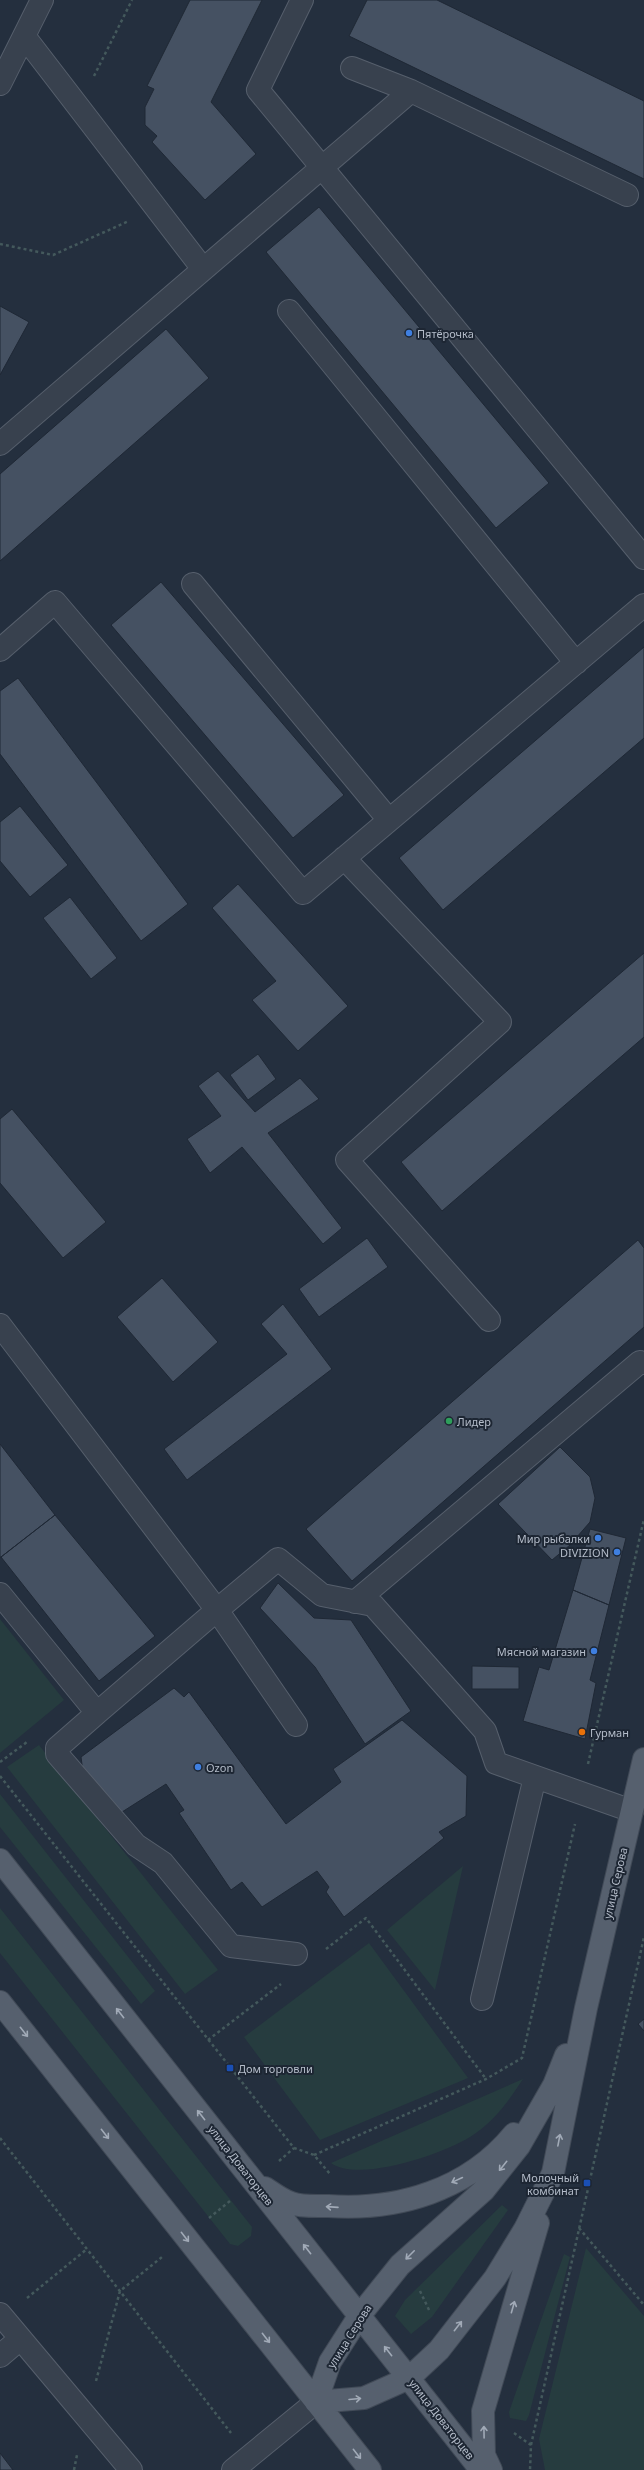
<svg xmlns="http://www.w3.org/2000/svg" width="644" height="2470" font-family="'Noto Sans',sans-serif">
  <rect width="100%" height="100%" fill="#242f3e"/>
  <path fill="#263c3f" d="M 0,1619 L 64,1700 L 0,1753 Z
    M 39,1745 L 218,1970 L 185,1994 L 7,1767 Z
    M 0,1794 L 155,1991 L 141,2004 L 0,1827 Z
    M 463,1866 L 435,1990 L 387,1930 Z
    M 0,1908 L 252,2227 L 251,2236 L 238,2246 L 230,2244 L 0,1953 Z
    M 369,1943 L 468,2078 L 320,2140 L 244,2037 Z
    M 523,2079 C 508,2102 493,2123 470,2137 C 443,2154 359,2183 331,2163 Z
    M 502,2205 L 508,2210 L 432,2317 L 411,2334 L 395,2316 L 405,2300 Z
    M 586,2248 L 644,2316 L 644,2470 L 545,2470 L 539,2439 Z
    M 564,2254 L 570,2257 L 529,2415 L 526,2421 L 510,2418 L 509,2412 Z"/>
  <path fill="#455162" stroke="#1f2835" d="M 190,0 L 262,0 L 211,102 L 256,154 L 205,200 L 152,142 L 157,136 L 145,125 L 145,107 L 154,89 L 147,86 Z
    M 367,0 L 437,0 L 644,101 L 644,179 L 349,36 Z
    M 319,207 L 549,483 L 496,528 L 266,252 Z
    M 0,306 L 29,322 L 0,375 Z
    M 166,329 L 209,378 L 0,561 L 0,474 Z
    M 161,582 L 344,795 L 293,838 L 111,625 Z
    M 644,647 L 644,738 L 443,910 L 399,858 Z
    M 18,678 L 188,904 L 141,941 L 0,754 L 0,691 Z
    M 20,806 L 68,865 L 30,897 L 0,861 L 0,822 Z
    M 238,884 L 348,1006 L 298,1051 L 252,1000 L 276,981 L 212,908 Z
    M 70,897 L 117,958 L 91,979 L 43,918 Z
    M 644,953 L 644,1037 L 442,1211 L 401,1162 Z
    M 258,1054 L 276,1079 L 248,1100 L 230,1075 Z
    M 218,1071 L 255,1112 L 300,1078 L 319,1099 L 268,1133 L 342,1228 L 323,1244 L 242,1147 L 210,1173 L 187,1139 L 221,1116 L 198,1086 Z
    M 12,1109 L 106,1222 L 63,1258 L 0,1183 L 0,1119 Z
    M 367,1238 L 388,1267 L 319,1317 L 299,1289 Z
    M 638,1240 L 644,1248 L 644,1327 L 352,1581 L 306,1529 Z
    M 162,1278 L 218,1342 L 173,1382 L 117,1317 Z
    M 283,1304 L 332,1369 L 187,1480 L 164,1449 L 287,1354 L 261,1324 Z
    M 0,1444 L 55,1515 L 1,1557 L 0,1557 Z
    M 560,1447 L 590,1477 L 595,1498 L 590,1522 L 570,1545 L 552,1560 L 498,1504 Z
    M 55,1515 L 155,1636 L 99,1681 L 1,1557 Z
    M 590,1529 L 626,1538 L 609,1605 L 573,1590 Z
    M 278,1583 L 314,1618 L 351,1620 L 411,1711 L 365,1744 L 315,1667 L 260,1608 Z
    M 573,1590 L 609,1605 L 590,1680 L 596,1683 L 585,1739 L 523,1721 L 539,1667 L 549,1670 Z
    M 472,1666 L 519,1667 L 519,1689 L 472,1689 Z
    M 174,1688 L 184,1697 L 189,1692 L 286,1824 L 341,1782 L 333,1769 L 402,1720 L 467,1776 L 466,1816 L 439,1832 L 444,1838 L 344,1917 L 326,1892 L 329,1887 L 317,1871 L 262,1907 L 242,1882 L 231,1890 L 179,1813 L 184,1810 L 166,1784 L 122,1812 L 111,1805 L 83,1772 L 81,1757 Z
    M 644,2019 L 644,2031 L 638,2024 Z
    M 0,2453 L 13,2470 L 0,2470 Z"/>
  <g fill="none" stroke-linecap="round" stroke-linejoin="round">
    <g stroke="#565f6c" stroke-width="24">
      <path id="minor" d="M 302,0 L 258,90 L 644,558
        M 24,36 L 203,269
        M 352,68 L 411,91 L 627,195
        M 0,84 L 42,0
        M 289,311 L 576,663
        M 0,444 L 411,91
        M 193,584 L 389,820
        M 0,650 L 55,602 L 303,893 L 644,605
        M 344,858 L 500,1022 L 347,1160 L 489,1320
        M 0,1325 L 217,1610 L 97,1713 L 0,1594
        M 355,1602 L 640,1362 L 644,1363
        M 97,1713 L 57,1748 L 57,1754 L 136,1845 L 163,1863 L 231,1946 L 296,1954
        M 296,1725 L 217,1610 L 278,1559 L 322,1595 L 373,1605 L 485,1731 L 496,1763 L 632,1811
        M 482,1999 L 535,1777
        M 0,2314 L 131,2470
        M 0,2356 L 20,2339
        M 233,2470 L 316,2402"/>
    </g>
    <g stroke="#414a57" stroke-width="24">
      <path id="major" d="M 0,1860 L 481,2470
        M 0,2002 L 370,2470
        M 265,2188 C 273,2193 282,2200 291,2203 C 301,2207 317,2206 328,2206 C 398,2211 468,2190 514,2134
        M 316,2402 L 364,2398 L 409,2378 L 439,2350 L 495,2278 L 525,2229 L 553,2173 L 586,2008 L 644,1759
        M 316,2402 L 330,2362 L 360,2315 L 400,2265 L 484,2190 L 519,2146 L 554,2085 L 566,2055
        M 491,2470 L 484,2455 L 483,2411 L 538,2223"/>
    </g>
    <path stroke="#44595c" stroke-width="2.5" stroke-dasharray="3 3" stroke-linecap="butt" d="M 94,76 L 132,0
      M 0,244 L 53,255 L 129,221
      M 0,1762 L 27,1742
      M 588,1764 L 644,1519
      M 0,1776 L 294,2148 L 314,2155 L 330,2174
      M 326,1949 L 366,1918 L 486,2079
      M 208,2040 L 281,1984
      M 0,2138 L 231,2433
      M 314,2155 L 486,2079 L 522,2058 L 575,1824
      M 279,2161 L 294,2148
      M 209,2218 L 230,2201
      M 579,2228 L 644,2305
      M 420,2291 L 430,2312
      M 27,2298 L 87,2249
      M 96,2381 L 120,2291 L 162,2257
      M 514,2433 L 531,2445 L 530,2470
      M 531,2445 L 644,1937
      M 74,2470 L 77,2455"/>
    <use href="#minor" stroke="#38414e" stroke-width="22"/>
    <use href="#major" stroke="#56606e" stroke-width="22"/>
  </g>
  <defs><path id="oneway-shaft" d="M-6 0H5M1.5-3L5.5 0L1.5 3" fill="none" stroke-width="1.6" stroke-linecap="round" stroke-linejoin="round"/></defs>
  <g stroke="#a1aab7">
    <use href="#oneway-shaft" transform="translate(120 2013) rotate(-128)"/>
    <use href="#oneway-shaft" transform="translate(24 2032) rotate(52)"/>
    <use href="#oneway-shaft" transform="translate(201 2115) rotate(-128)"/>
    <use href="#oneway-shaft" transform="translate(105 2134) rotate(52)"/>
    <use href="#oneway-shaft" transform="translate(559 2140) rotate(-79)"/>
    <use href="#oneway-shaft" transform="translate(503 2166) rotate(129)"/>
    <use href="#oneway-shaft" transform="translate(457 2180) rotate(155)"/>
    <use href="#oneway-shaft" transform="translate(332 2207) rotate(-176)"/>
    <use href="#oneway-shaft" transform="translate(185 2237) rotate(52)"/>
    <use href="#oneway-shaft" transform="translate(307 2249) rotate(-128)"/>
    <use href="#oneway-shaft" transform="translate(410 2255) rotate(135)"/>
    <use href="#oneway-shaft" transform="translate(513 2307) rotate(-74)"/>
    <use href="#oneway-shaft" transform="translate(458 2326) rotate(-52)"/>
    <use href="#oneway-shaft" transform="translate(266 2338) rotate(52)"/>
    <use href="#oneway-shaft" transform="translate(388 2351) rotate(-128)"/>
    <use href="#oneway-shaft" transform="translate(355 2399) rotate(-5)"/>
    <use href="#oneway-shaft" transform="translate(484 2432) rotate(-91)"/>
    <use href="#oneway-shaft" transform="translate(357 2454) rotate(52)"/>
  </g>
  <g fill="#3f7fe0" stroke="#1d2633" stroke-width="1.5">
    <circle cx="409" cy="333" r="4"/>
    <circle cx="598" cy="1538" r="4"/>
    <circle cx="617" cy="1552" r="4"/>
    <circle cx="594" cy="1651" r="4"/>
    <circle cx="198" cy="1767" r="4"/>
  </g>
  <circle fill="#2e9e5b" stroke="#1d2633" stroke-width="1.5" cx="449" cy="1421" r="4"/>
  <circle fill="#e8710a" stroke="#1d2633" stroke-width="1.5" cx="582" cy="1732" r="4"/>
  <g fill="#1a4fb4" stroke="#1d2633" stroke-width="1.5">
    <rect x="226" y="2064" width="8" height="8" rx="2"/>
    <rect x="583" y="2179" width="8" height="8" rx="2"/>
  </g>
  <g text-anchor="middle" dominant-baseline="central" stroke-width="4" stroke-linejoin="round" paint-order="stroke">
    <g font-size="11" fill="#b4bcc9" stroke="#1d2633" text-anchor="start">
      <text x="417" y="333">Пятёрочка</text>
      <text x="457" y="1421">Лидер</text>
      <text x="590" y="1538" text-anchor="end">Мир рыбалки</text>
      <text x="609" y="1552" text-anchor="end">DIVIZION</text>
      <text x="586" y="1651" text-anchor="end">Мясной магазин</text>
      <text x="590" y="1732">Гурман</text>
      <text x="206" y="1767">Ozon</text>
      <text x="238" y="2068">Дом торговли</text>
      <text x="579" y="2177" text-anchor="end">Молочный<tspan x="579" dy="13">комбинат</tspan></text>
    </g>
    <g font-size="11" fill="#b4bcc9" stroke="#1d2633">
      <text transform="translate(615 1883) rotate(-77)">улица Серова</text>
      <text transform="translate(241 2165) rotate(52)">улица Доваторцев</text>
      <text transform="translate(349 2336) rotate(-58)">улица Серова</text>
      <text transform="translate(442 2419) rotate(52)">улица Доваторцев</text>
    </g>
  </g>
</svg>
